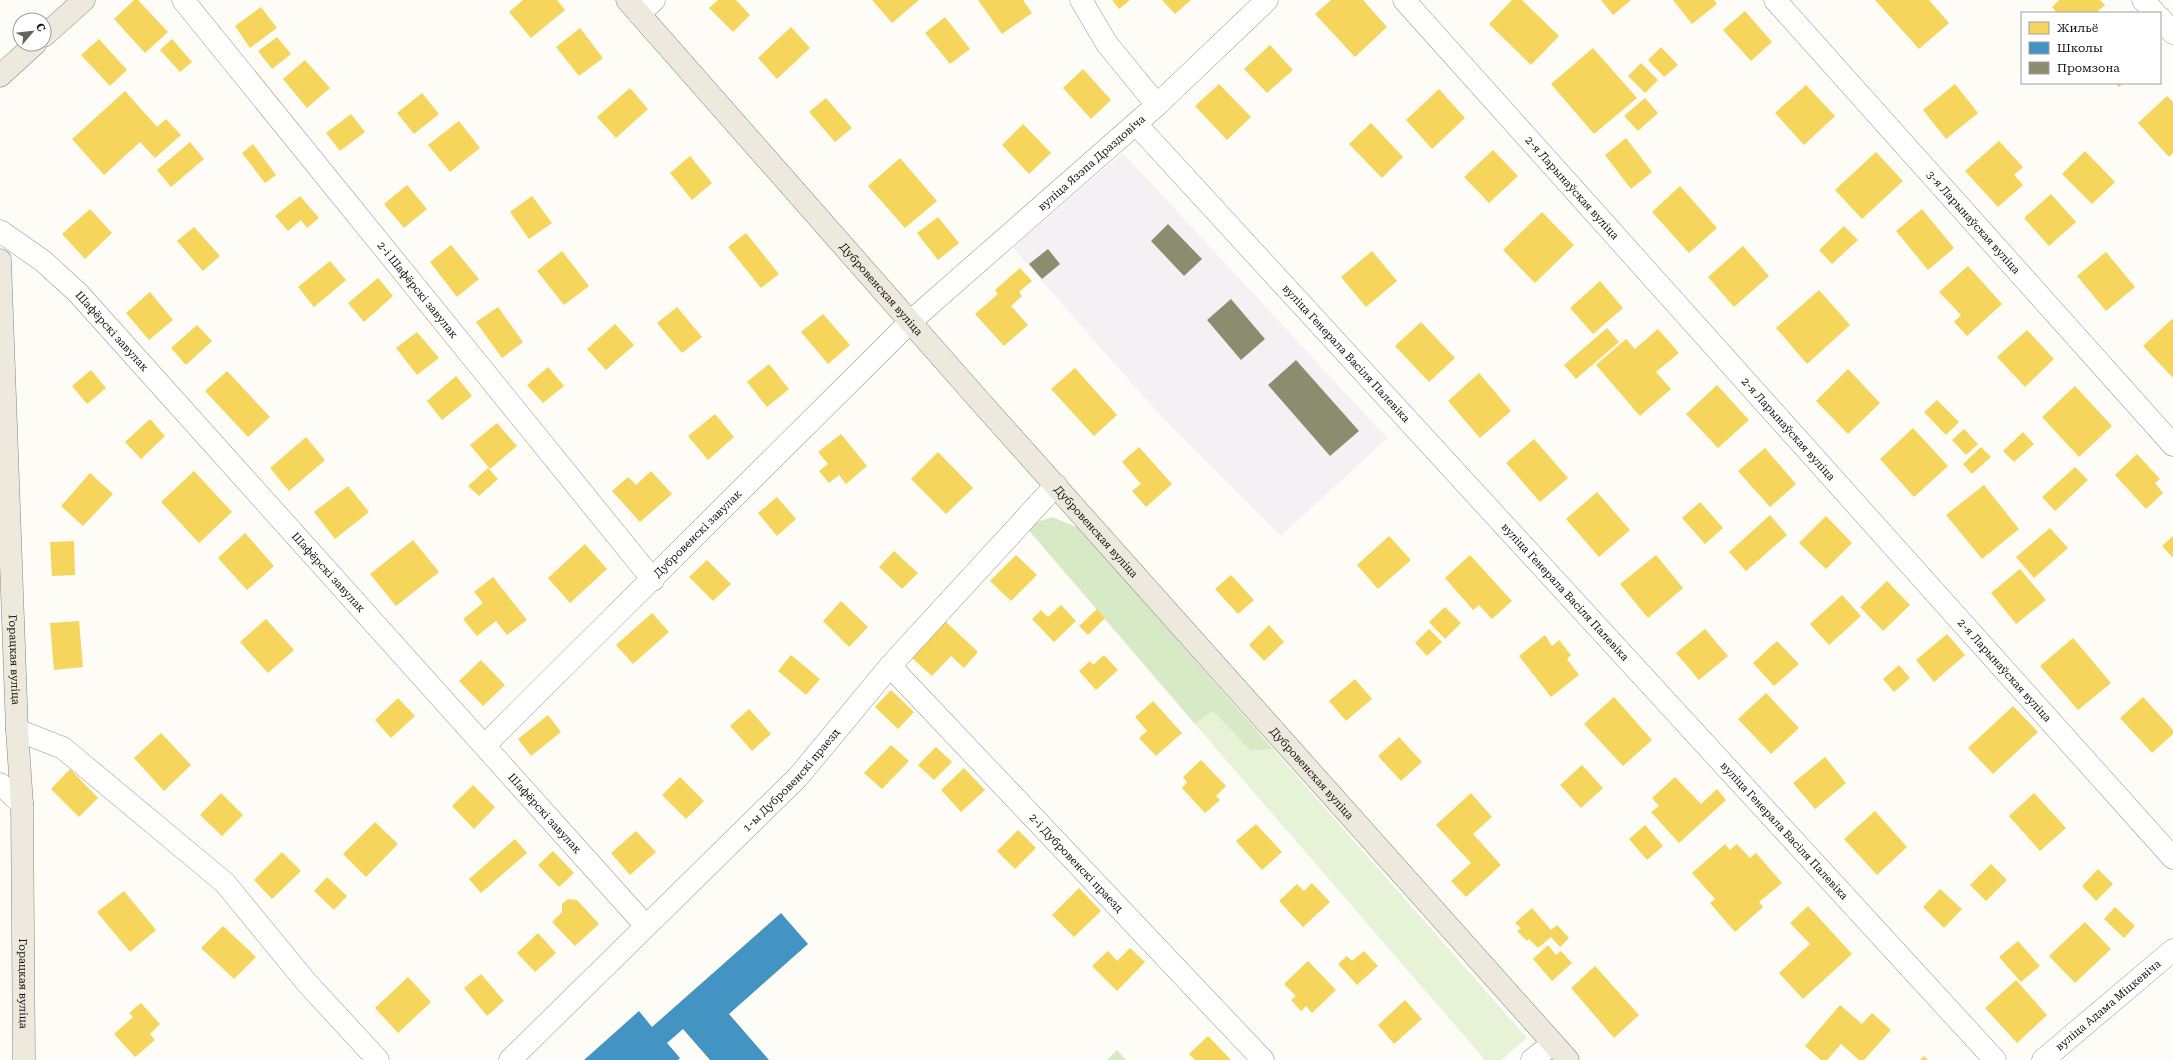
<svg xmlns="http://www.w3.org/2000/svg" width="2173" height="1060" font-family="'Roboto Serif',serif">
  <rect width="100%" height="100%" fill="#fdfcf7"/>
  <path fill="#f5f0f3" d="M 1123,153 L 1387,438 L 1281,536 L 1159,414 L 1012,247 Z"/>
  <path fill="#e7f3d7" d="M 1213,711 L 1251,751 L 1273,749 L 1527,1038 L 1501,1060 L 1485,1060 L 1195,724 Z"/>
  <path fill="#d8eac5" d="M 1052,517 L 1079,528 L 1273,749 L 1251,751 L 1213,711 L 1195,724 L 1025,526 Z
    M 1117,1050 L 1126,1060 L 1107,1060 Z"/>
  <path fill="#f6d55c" d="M 134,0 L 138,0 L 168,32 L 145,53 L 114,19 Z
    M 523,0 L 557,0 L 565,10 L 531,38 L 509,12 Z
    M 718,0 L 736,0 L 750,15 L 733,32 L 709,8 Z
    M 872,0 L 919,0 L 892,23 Z
    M 978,0 L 1023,0 L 1032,13 L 1002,34 Z
    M 1112,0 L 1130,0 L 1119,9 Z
    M 1162,0 L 1191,0 L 1175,14 Z
    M 1331,0 L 1363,0 L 1387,27 L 1355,57 L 1315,14 Z
    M 1512,0 L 1522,0 L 1559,36 L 1531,65 L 1489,24 Z
    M 1601,0 L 1631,0 L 1613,15 Z
    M 1673,0 L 1714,0 L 1717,4 L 1692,24 Z
    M 1875,0 L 1929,0 L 1949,23 L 1919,49 Z
    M 2059,0 L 2100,0 L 2105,5 L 2096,13 L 2057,13 L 2052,7 Z
    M 261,7 L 277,28 L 250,48 L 235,26 Z
    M 1745,11 L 1772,42 L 1751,61 L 1723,30 Z
    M 945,17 L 970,49 L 950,64 L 925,33 Z
    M 791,27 L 810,48 L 777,79 L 758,58 Z
    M 580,28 L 603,58 L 579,76 L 556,47 Z
    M 277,37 L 291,54 L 272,69 L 258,51 Z
    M 99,39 L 127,70 L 110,86 L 81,55 Z
    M 172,39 L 192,62 L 180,72 L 160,50 Z
    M 1270,45 L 1293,70 L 1267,93 L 1244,69 Z
    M 1661,47 L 1678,65 L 1664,77 L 1648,60 Z
    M 1593,48 L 1637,98 L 1594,134 L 1551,84 Z
    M 305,60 L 330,88 L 307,108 L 283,79 Z
    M 1641,63 L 1658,80 L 1645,93 L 1628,76 Z
    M 1083,69 L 1111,100 L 1091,119 L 1063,88 Z
    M 2115,83 L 2123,83 L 2119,87 Z
    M 1219,84 L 1251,117 L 1227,140 L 1195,106 Z
    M 1955,84 L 1978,113 L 1946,139 L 1923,110 Z
    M 1806,85 L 1835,116 L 1804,145 L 1775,113 Z
    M 630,88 L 648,109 L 616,138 L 597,117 Z
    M 1439,89 L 1465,118 L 1432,149 L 1406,120 Z
    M 125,91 L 157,127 L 166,119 L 181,135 L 155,158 L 140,142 L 104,175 L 72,139 Z
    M 422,93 L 439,114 L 414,134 L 397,113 Z
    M 2167,96 L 2173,102 L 2173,153 L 2169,157 L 2138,123 Z
    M 826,98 L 852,128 L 835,142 L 809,112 Z
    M 1645,98 L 1658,113 L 1638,131 L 1624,116 Z
    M 351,114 L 365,132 L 340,151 L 326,133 Z
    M 459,121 L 480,148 L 450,172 L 428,145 Z
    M 1371,123 L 1403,157 L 1382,178 L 1349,144 Z
    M 1023,124 L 1051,153 L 1029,174 L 1002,145 Z
    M 1626,138 L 1652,172 L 1631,189 L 1605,155 Z
    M 1999,141 L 2023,167 L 2014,175 L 2023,185 L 1998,207 L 1965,171 Z
    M 190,142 L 204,159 L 171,187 L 157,170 Z
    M 253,144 L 276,175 L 265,183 L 242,153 Z
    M 1493,150 L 1518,176 L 1489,203 L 1464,177 Z
    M 2085,151 L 2115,182 L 2092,204 L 2062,174 Z
    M 1876,152 L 1903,181 L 1862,219 L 1835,190 Z
    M 690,156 L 712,183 L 692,200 L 670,173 Z
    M 900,158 L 937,201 L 905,228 L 868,186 Z
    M 407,185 L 427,209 L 404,228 L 384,204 Z
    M 1680,186 L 1717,228 L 1689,253 L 1652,212 Z
    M 2051,194 L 2076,222 L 2049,246 L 2024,218 Z
    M 300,196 L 319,218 L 307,228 L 301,220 L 288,231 L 275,216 Z
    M 532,196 L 552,223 L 529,239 L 510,212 Z
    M 90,209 L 112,233 L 85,259 L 62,234 Z
    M 1922,209 L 1954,248 L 1928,270 L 1896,231 Z
    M 1542,212 L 1574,245 L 1535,283 L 1503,250 Z
    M 938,217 L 959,243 L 938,260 L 917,233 Z
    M 1844,226 L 1858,240 L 1832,264 L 1819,250 Z
    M 194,227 L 220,256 L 203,271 L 177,241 Z
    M 746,233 L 779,274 L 761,288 L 728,247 Z
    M 451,245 L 479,279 L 457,297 L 430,262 Z
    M 1743,246 L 1769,276 L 1734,307 L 1708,277 Z
    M 562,251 L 589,286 L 564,305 L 537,271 Z
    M 1372,251 L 1397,281 L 1366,307 L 1341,277 Z
    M 2106,252 L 2135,287 L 2106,311 L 2077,276 Z
    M 330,261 L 346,280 L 314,307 L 298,287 Z
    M 1968,266 L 2002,304 L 1967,336 L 1954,322 L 1961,315 L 1939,292 Z
    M 1020,268 L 1032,281 L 1019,292 L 1022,296 L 1011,306 L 1028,325 L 1004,346 L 975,314 L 998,294 L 995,290 Z
    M 378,278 L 393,296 L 364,322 L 348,303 Z
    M 1600,281 L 1623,308 L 1593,334 L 1570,308 Z
    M 1819,290 L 1850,325 L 1807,364 L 1776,328 Z
    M 150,292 L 173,320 L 149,340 L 126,313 Z
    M 498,307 L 523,342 L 502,358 L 476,322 Z
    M 677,307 L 702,337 L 682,353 L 657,323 Z
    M 823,314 L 850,345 L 828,364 L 801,332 Z
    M 2172,319 L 2173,320 L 2173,378 L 2143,346 Z
    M 1421,322 L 1455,358 L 1429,382 L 1395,346 Z
    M 615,324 L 634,345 L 606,370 L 587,349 Z
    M 197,325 L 212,341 L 186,365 L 171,348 Z
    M 1607,328 L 1619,342 L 1576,379 L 1564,365 Z
    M 1658,329 L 1679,353 L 1656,372 L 1671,389 L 1640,416 L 1596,365 L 1626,339 L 1635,349 Z
    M 2027,330 L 2054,359 L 2025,387 L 1997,357 Z
    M 417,332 L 439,358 L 417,375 L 396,348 Z
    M 769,364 L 789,389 L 767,407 L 747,382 Z
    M 548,367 L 564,386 L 543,403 L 527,385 Z
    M 1075,368 L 1117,415 L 1094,436 L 1051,389 Z
    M 1848,369 L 1880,403 L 1848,434 L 1816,401 Z
    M 91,370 L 106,388 L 87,404 L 72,386 Z
    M 227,371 L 270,417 L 248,437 L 205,391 Z
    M 1479,373 L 1511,411 L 1480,438 L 1448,401 Z
    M 456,376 L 472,396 L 442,420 L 427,401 Z
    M 1717,385 L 1749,420 L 1718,448 L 1686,414 Z
    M 2075,386 L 2112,426 L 2079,457 L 2042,417 Z
    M 1937,400 L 1959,422 L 1946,435 L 1924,412 Z
    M 715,414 L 734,437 L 708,460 L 688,436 Z
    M 150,419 L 165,436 L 141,459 L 125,442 Z
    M 497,423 L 517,446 L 490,469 L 470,445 Z
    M 1913,428 L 1948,466 L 1914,497 L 1880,459 Z
    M 1964,429 L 1978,444 L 1966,455 L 1952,440 Z
    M 2023,432 L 2034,444 L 2014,462 L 2003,451 Z
    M 841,434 L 867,466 L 846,484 L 839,475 L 829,483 L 819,471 L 828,464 L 818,452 Z
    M 306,437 L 325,460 L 289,491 L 270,468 Z
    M 1534,439 L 1568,478 L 1540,502 L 1506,463 Z
    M 1139,447 L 1172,484 L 1146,507 L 1132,491 L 1141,484 L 1122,462 Z
    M 1981,447 L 1991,457 L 1972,474 L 1963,464 Z
    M 1765,448 L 1796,484 L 1770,507 L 1738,471 Z
    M 938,452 L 973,488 L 946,514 L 911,479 Z
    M 2137,454 L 2160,479 L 2155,483 L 2163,493 L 2146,509 L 2115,475 Z
    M 2075,467 L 2088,480 L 2055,511 L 2042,497 Z
    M 488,468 L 498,479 L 479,496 L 468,486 Z
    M 194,471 L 232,512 L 199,543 L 161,502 Z
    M 651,471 L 672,494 L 640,522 L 612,491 L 628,477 L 636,485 Z
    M 90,473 L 113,494 L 83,526 L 61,506 Z
    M 1984,485 L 2019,529 L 1982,559 L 1946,515 Z
    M 348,486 L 369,512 L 335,539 L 314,512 Z
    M 1597,492 L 1630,530 L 1599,557 L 1566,519 Z
    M 777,497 L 796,519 L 777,536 L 758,513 Z
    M 1700,502 L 1723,528 L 1705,544 L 1682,518 Z
    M 1770,515 L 1787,535 L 1746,571 L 1729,552 Z
    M 1826,516 L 1852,543 L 1826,569 L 1799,543 Z
    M 2050,528 L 2068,548 L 2034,578 L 2016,557 Z
    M 245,533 L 274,566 L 247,590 L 218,558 Z
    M 1389,536 L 1411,560 L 1378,589 L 1357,565 Z
    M 2173,536 L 2173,558 L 2162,546 Z
    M 413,540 L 439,572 L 396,606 L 370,574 Z
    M 74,541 L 75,575 L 52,576 L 50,542 Z
    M 585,544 L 607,569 L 570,603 L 548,578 Z
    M 894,551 L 918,573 L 902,589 L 879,567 Z
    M 1016,555 L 1037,575 L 1011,601 L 990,581 Z
    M 1470,555 L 1512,601 L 1492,619 L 1479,605 L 1473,610 L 1445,578 Z
    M 1656,555 L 1683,588 L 1648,618 L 1620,584 Z
    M 707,560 L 731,584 L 713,601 L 689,577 Z
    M 2020,569 L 2046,600 L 2016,624 L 1991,593 Z
    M 1231,575 L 1254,600 L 1238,614 L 1215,589 Z
    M 493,577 L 527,620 L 507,635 L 496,621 L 477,636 L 463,619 L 483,603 L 474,592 Z
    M 1887,581 L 1910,605 L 1883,631 L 1860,607 Z
    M 1842,595 L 1861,616 L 1829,645 L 1810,624 Z
    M 841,601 L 868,627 L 849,647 L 823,621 Z
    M 1061,605 L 1076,621 L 1054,642 L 1032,619 L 1041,610 L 1048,617 Z
    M 1445,607 L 1461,623 L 1445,639 L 1429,622 Z
    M 1097,609 L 1105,618 L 1088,635 L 1079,626 Z
    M 652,613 L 669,632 L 633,664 L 616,645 Z
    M 266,619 L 294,650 L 268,673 L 240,642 Z
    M 79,621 L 83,667 L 54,670 L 50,623 Z
    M 946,622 L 978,652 L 964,668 L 951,656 L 932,676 L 912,658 Z
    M 1269,625 L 1284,642 L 1264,661 L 1249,645 Z
    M 1429,629 L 1442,642 L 1427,656 L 1415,643 Z
    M 1705,629 L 1728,656 L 1699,680 L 1676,653 Z
    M 1947,634 L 1965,655 L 1934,682 L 1916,660 Z
    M 1545,635 L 1552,646 L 1559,640 L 1571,655 L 1567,659 L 1579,675 L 1551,697 L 1519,656 Z
    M 2073,638 L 2111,683 L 2078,710 L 2040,666 Z
    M 1777,641 L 1799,664 L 1774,686 L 1753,663 Z
    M 791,655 L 820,679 L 806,695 L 778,671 Z
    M 1104,655 L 1118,670 L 1096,690 L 1079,671 L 1090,661 L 1093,665 Z
    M 481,660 L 505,685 L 483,706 L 459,681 Z
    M 1899,665 L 1910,678 L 1894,692 L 1883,679 Z
    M 1355,679 L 1372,699 L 1346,721 L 1329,701 Z
    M 891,690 L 914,712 L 898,729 L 875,707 Z
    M 1766,693 L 1799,728 L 1771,754 L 1738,719 Z
    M 1614,697 L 1652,740 L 1623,766 L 1584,724 Z
    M 2143,697 L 2173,730 L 2173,734 L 2152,753 L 2120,718 Z
    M 398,698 L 415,716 L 391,738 L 375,720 Z
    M 1153,701 L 1182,733 L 1156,756 L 1139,738 L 1147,731 L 1135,717 Z
    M 2013,706 L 2038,732 L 1993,774 L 1968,748 Z
    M 749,709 L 771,734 L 752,751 L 730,726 Z
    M 548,715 L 561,732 L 531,756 L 518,739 Z
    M 161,733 L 191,765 L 164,791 L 134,758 Z
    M 1399,737 L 1422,762 L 1401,781 L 1378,756 Z
    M 891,745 L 909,761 L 882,789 L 864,773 Z
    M 936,747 L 952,762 L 934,780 L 918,765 Z
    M 1825,757 L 1846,783 L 1815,809 L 1793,783 Z
    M 1201,760 L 1226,786 L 1216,796 L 1220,800 L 1205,813 L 1182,788 L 1187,782 L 1183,777 Z
    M 1582,765 L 1603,788 L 1581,808 L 1560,785 Z
    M 964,768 L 985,790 L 961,812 L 941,790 Z
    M 70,769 L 98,798 L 79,817 L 51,789 Z
    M 680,777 L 704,801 L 686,819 L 662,795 Z
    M 1675,777 L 1701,804 L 1717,789 L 1726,800 L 1679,843 L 1651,812 L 1659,806 L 1652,798 Z
    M 473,785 L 495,807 L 474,829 L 452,806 Z
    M 221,793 L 243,815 L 222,836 L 200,815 Z
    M 1471,793 L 1492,817 L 1473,834 L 1501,865 L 1466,897 L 1451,881 L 1471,863 L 1436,825 Z
    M 2034,793 L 2066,828 L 2040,851 L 2009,816 Z
    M 1875,811 L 1907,847 L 1877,875 L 1844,839 Z
    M 375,822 L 398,844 L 366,877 L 343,854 Z
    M 1256,824 L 1282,852 L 1262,870 L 1236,841 Z
    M 1645,825 L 1663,846 L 1647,860 L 1629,839 Z
    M 1018,830 L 1036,848 L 1015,869 L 997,851 Z
    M 636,831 L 656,852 L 630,875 L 611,853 Z
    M 515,839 L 527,853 L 481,893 L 469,879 Z
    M 1725,844 L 1730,850 L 1737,844 L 1750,858 L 1756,853 L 1782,883 L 1759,902 L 1763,907 L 1735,932 L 1710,903 L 1715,899 L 1692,873 Z
    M 553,851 L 574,873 L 559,887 L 538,865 Z
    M 282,852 L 301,871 L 272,899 L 254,880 Z
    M 1991,864 L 2007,880 L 1986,901 L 1970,885 Z
    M 2098,869 L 2113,884 L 2096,901 L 2082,886 Z
    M 327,877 L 347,896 L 334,910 L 314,891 Z
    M 1312,883 L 1330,902 L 1303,927 L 1279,901 L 1297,884 L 1304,891 Z
    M 1079,888 L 1101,911 L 1074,937 L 1052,915 Z
    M 1940,889 L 1962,909 L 1944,928 L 1923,907 Z
    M 124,891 L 156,930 L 130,952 L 97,912 Z
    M 568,899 L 577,900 L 599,924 L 575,946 L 552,922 L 562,912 L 562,904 Z
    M 1808,906 L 1852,954 L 1803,999 L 1779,973 L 1810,944 L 1790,923 Z
    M 2115,907 L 2135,926 L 2124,938 L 2104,919 Z
    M 1532,908 L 1551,930 L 1557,925 L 1569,938 L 1560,947 L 1551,937 L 1538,948 L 1529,939 L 1527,941 L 1517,931 L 1521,928 L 1515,923 Z
    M 2085,922 L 2111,949 L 2075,983 L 2049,956 Z
    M 223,926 L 256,957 L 234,979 L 201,948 Z
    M 538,933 L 556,953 L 535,972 L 517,953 Z
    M 2018,941 L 2040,966 L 2021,982 L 1999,957 Z
    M 1548,945 L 1556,955 L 1561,951 L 1572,963 L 1552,981 L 1533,959 Z
    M 1130,948 L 1145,962 L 1117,991 L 1092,966 L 1108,951 L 1117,961 Z
    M 1364,951 L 1378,966 L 1357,985 L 1338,964 L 1347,956 L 1352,961 Z
    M 1308,961 L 1336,990 L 1312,1013 L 1306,1006 L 1301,1011 L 1291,1000 L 1296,996 L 1284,984 Z
    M 1595,966 L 1639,1015 L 1614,1038 L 1571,988 Z
    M 481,974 L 504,1001 L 487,1016 L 464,988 Z
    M 408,977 L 431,1002 L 398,1033 L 375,1008 Z
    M 2016,980 L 2047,1015 L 2017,1043 L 1985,1008 Z
    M 1405,1000 L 1422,1019 L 1394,1044 L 1378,1025 Z
    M 141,1003 L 160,1024 L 150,1034 L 155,1040 L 135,1057 L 114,1034 L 133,1017 L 129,1013 Z
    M 1840,1005 L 1862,1024 L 1872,1013 L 1891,1030 L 1864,1060 L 1859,1060 L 1841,1044 L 1827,1060 L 1821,1060 L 1805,1046 Z
    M 1208,1036 L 1231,1060 L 1195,1060 L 1189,1054 Z
    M 1924,1056 L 1928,1060 L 1920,1060 Z"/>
  <path fill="#4393c3" d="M 781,913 L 808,944 L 729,1014 L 769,1060 L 710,1060 L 683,1029 L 667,1043 L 680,1058 L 678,1060 L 584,1060 L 639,1011 L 652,1027 Z"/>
  <path fill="#8c8c6e" d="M 1168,224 L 1202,259 L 1184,276 L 1151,241 Z
    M 1048,249 L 1060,264 L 1042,279 L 1029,264 Z
    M 1231,299 L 1265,339 L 1241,360 L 1207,320 Z
    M 1296,360 L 1359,431 L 1330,456 L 1268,385 Z"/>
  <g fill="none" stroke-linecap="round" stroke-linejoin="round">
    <g stroke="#979795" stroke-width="23">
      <g id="minor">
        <path id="s1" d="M 183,0 L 653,580"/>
        <path d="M 1081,0 L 1107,44 L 1157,105"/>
        <path id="s2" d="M 1404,0 L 2173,858"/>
        <path id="s3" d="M 1775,0 L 2173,445"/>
        <path d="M 2143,0 L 2155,13"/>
        <path d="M 639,14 L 654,0"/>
        <path d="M 2160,18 L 2173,33"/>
        <path id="s4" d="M 1136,124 L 1995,1060"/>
        <path id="s5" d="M 0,231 L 43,261 L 78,293 L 646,926"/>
        <path id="s6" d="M 890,666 L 1263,1060"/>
        <path d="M 17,730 L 63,748 L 225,883 L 307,983 L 378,1060"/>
        <path id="s7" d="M 485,745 L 911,321 L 1157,105 L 1267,0"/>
        <path d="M 0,784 L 22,804"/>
        <path id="s8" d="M 510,1060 L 798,777 L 890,666 L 1056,485"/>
        <path d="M 1532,1060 L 1553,1043"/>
        <path id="s9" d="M 2043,1060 L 2173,950"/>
      </g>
    </g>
    <g stroke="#858482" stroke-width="23">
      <g id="major">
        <path id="s10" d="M 627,0 L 978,399 L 1568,1060"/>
        <path d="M 44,36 L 84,0"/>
        <path d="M 0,76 L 35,44"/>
        <path id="s11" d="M 0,260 L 17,730 L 22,804 L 24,1060"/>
      </g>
    </g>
    <use href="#minor" stroke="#fffffe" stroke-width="22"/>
    <use href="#major" stroke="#ede9dc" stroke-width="22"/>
  </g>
  <g text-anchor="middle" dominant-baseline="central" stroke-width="4" stroke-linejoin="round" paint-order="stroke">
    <g font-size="11" fill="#111" stroke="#fff">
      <text stroke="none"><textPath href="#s7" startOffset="841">вуліца Язэпа Драздовіча</textPath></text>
      <text stroke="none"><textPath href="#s2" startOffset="252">2-я Ларынаўская вуліца</textPath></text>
      <text stroke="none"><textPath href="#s3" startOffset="298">3-я Ларынаўская вуліца</textPath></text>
      <text stroke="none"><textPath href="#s10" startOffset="385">Дубровенская вуліца</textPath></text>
      <text stroke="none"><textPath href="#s1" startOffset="373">2-і Шафёрскі завулак</textPath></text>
      <text stroke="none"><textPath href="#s5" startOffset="151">Шафёрскі завулак</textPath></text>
      <text stroke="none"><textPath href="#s4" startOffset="311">вуліца Генерала Васіля Палевіка</textPath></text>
      <text stroke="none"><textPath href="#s2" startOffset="576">2-я Ларынаўская вуліца</textPath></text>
      <text stroke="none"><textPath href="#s10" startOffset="709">Дубровенская вуліца</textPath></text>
      <text stroke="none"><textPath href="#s7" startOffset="300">Дубровенскі завулак</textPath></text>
      <text stroke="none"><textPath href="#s5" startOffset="475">Шафёрскі завулак</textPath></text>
      <text stroke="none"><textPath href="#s4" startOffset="635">вуліца Генерала Васіля Палевіка</textPath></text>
      <text stroke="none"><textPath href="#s11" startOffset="400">Горацкая вуліца</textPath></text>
      <text stroke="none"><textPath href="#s2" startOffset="900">2-я Ларынаўская вуліца</textPath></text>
      <text stroke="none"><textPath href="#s10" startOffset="1033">Дубровенская вуліца</textPath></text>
      <text stroke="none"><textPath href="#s8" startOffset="397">1-ы Дубровенскі праезд</textPath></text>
      <text stroke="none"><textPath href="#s5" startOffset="799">Шафёрскі завулак</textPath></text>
      <text stroke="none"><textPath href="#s4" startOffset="959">вуліца Генерала Васіля Палевіка</textPath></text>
      <text stroke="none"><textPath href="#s6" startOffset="271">2-і Дубровенскі праезд</textPath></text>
      <text stroke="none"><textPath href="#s11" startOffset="724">Горацкая вуліца</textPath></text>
      <text stroke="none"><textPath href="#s9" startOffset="85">вуліца Адама Міцкевіча</textPath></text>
    </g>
  </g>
  <rect x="2021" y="12" width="140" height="72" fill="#ffffff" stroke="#a0a0a0"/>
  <rect x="2029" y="22" width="20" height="12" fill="#f6d55c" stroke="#a0a0a0"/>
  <text x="2057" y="32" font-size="12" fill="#111111">Жильё</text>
  <rect x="2029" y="42" width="20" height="12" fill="#4393c3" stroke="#a0a0a0"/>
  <text x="2057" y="52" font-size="12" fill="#111111">Школы</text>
  <rect x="2029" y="62" width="20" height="12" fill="#8c8c6e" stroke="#a0a0a0"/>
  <text x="2057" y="72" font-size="12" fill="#111111">Промзона</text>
  <g transform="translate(32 32) rotate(62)"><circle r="19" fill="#ffffff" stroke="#a0a0a0"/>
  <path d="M0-3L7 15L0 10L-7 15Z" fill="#646362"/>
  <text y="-6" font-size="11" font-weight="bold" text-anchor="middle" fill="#111111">С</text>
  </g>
</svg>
